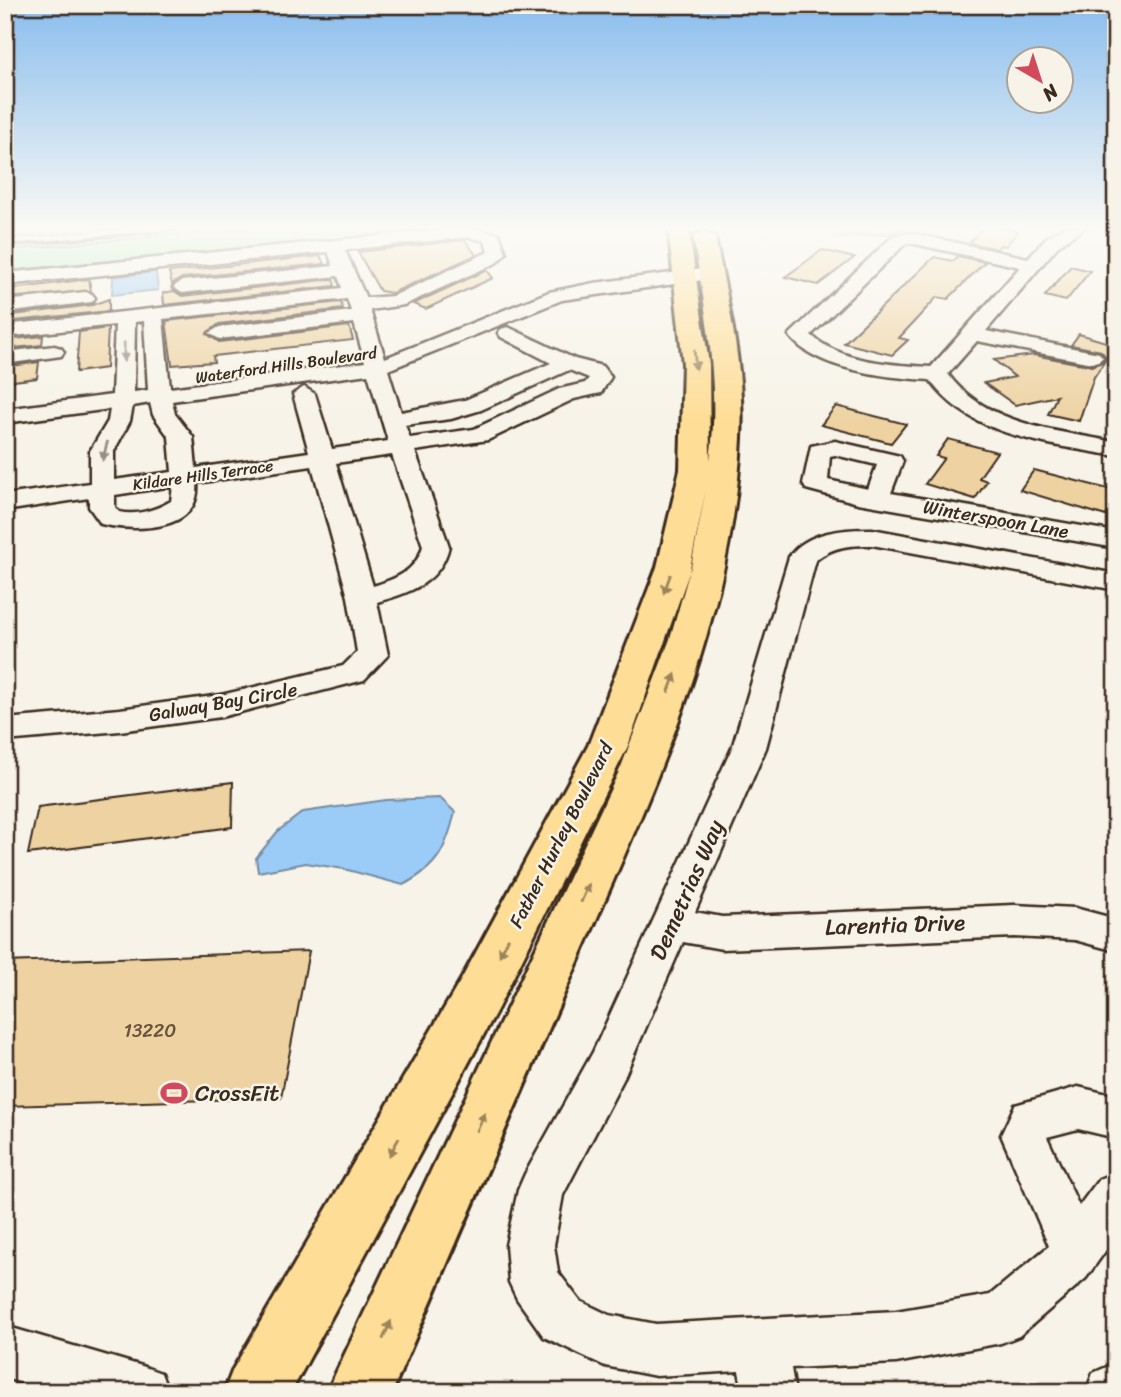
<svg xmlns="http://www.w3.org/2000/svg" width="1121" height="1397" font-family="Sriracha,sans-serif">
  <rect width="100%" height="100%" fill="#f7f3e8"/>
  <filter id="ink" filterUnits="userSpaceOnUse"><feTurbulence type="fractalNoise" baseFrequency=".0143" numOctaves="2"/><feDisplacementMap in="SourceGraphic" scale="14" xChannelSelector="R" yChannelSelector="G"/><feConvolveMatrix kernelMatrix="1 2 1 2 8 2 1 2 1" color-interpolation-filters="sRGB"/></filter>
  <g filter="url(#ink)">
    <path fill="#abeeb8" stroke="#738c6b" stroke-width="2" d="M 5,226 L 147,226 L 5,239 Z
      M 269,226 L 480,226 L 5,271 L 5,250 Z"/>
    <path fill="#9bcbf7" stroke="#758ba0" stroke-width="2" d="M 156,272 L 158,290 L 112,295 L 113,277 Z
      M 440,798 L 455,812 C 446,849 438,867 403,885 L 344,869 L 306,863 L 258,872 L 256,858 L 278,831 L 303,812 L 386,800 Z"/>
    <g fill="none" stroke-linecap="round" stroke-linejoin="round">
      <path stroke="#758ba0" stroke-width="4.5" d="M 836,237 L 891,233 L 914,226"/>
    </g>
    <path fill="#eed2a2" stroke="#3b2a1e" stroke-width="2" d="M 984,226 L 993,226 L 1018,231 L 1006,246 L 1000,245 L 997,249 L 969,243 Z
      M 465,240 L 476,255 L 392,293 L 380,291 L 358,252 Z
      M 822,250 L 854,258 L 818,285 L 785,277 Z
      M 320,256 L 325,264 L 182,278 L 172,284 L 169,272 Z
      M 958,256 L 985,262 L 948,299 L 937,297 L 899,338 L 908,340 L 892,355 L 844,343 L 934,257 L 953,261 Z
      M 1071,266 L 1090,271 L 1066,301 L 1045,296 Z
      M 487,270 L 493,278 L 460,293 L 426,309 L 413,304 Z
      M 89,279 L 91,291 L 5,298 L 5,290 Z
      M 333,279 L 335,286 L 164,305 L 163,293 L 174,291 L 182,296 Z
      M 109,299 L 109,311 L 5,322 L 5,316 L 92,305 Z
      M 341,302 L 343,309 L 219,324 L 207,334 L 219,342 L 349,326 L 353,340 L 213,356 L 214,362 L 172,365 L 166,321 Z
      M 108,328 L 106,368 L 76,372 L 79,332 Z
      M 1079,334 L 1116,345 L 1094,377 L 1079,421 L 1048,414 L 1057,396 L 1015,405 L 984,383 L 1015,377 L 994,360 L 1034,355 L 1092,366 L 1101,363 L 1106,357 L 1101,351 L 1071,345 Z
      M 43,336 L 42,345 L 5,349 L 5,340 Z
      M 39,362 L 37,378 L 5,382 L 5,367 Z
      M 836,406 L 906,424 L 891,443 L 821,425 Z
      M 948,439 L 997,452 L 979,478 L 987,481 L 975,499 L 925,484 L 944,458 L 936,456 Z
      M 1034,470 L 1116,491 L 1116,500 L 1106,516 L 1020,490 Z
      M 233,782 L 232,827 L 28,854 L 38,807 Z
      M 309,951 L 281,1098 L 5,1106 L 5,962 Z"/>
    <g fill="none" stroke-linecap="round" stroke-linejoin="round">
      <g stroke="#3b2a1e" stroke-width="5">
        <path id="minor" d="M 1066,226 L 1087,226 L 1059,245 L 986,331 L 1099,353 L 1103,357 L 1099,361 L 1092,363 L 977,341 L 948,374 C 985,425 1058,431 1116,442 L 1116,456 C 1052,444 971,438 930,380 C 890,378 814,370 789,335 L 893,236 L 910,233 L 1028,258 L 1047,237 ZM 910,243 L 1020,267 L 931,367 C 893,365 840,362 811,335 L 905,244 Z
          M 468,227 L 499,234 L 506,253 L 496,263 L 404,305 L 370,310 L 385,358 L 549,292 L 594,283 L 710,268 L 719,274 L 717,278 L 562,300 L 388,370 L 401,412 L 465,400 L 551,363 L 501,337 L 498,333 L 501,329 L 508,327 L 575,359 L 602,366 L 611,377 L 601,393 L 574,399 L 488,440 L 415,451 L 449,546 C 441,582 410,593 377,602 L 388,655 L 364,680 L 221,717 L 120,731 L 5,741 L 5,719 L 120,709 L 221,695 L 343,666 L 357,652 L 348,597 L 312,466 L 197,483 C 202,532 134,532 101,524 L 89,507 L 89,498 L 5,511 L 5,495 L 90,483 L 90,451 L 108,421 L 110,409 L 5,423 L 5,409 L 112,395 L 115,325 L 5,337 L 5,325 L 342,288 L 338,276 L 182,293 L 173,287 L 182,281 L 333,266 L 328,252 L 5,285 L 5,273 ZM 468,237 L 485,241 L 488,252 L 393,296 L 366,298 L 345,250 ZM 347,299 L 351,311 L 219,327 L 209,333 L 219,339 L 354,323 L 365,362 L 170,388 L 163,319 ZM 144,321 L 148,390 L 134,392 L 135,322 ZM 569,370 L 589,378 L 585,383 L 559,389 L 474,429 L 410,438 L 405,425 L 451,419 L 481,410 ZM 368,374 L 388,441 L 332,449 L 315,394 L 304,387 L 293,394 L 309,452 L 196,468 L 193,437 L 175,414 L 172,401 ZM 150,403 L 153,415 L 169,437 L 172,472 L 114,480 L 114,451 L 130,421 L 133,406 ZM 392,455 L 423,546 C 416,571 396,579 373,586 L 336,463 ZM 173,486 L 171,501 C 156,510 136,516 119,512 L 115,507 L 115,495 Z
          M 85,292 L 92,294 L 95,298 L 92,302 L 5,313 L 5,301 Z
          M 54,346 L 61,348 L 64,352 L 61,356 L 5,364 L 5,352 Z
          M 835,441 L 900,456 L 903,461 L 891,493 L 1116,532 L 1116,548 L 858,503 L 806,489 L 803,484 L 811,446 ZM 835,455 L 877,465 L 868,489 L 828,480 L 830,456 Z
          M 872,529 L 1116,574 L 1116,590 L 872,545 C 851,545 833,546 816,560 L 766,748 L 695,912 L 722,917 L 1014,905 L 1075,908 L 1116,919 L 1116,951 L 1075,940 L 1014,937 L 722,949 L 683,942 L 623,1080 L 563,1195 L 554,1245 L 558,1272 L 580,1301 L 609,1315 L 656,1324 L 896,1311 L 990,1295 L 1049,1246 L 1001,1135 L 1015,1105 L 1078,1087 L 1116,1096 L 1116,1138 L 1078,1129 L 1047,1137 L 1079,1206 L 1099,1179 L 1116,1172 L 1116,1236 L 1086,1278 L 1019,1336 L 1001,1343 L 896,1363 L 791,1368 L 795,1392 L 743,1392 L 739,1371 L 656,1376 L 605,1366 L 544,1337 L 517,1299 L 509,1282 L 506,1245 L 518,1190 L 525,1174 L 593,1052 L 732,748 L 789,557 C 807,531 844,529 872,529 Z
          M 5,1326 L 142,1366 L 161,1373 L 168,1392 L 52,1392 L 5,1378 Z
          M 1116,1363 L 1116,1392 L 1086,1392 L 1093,1373 Z"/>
      </g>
      <g stroke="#3b2a1e" stroke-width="6">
        <path id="major" d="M 668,226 L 688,226 L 709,364 L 710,460 C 720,385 706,312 693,237 L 704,231 L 715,237 C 728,303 745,370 741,438 C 733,622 652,791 580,957 C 517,1102 454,1247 392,1392 L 327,1392 L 621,767 L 670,639 L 689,573 L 706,489 L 691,567 L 628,746 L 498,1008 L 291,1392 L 224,1392 L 233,1369 L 462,978 L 588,746 L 657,567 L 680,470 L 683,364 Z"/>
      </g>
      <use href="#minor" fill="#f7f3e8" fill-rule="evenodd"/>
      <use href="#major" fill="#fedd96" fill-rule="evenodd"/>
      <path stroke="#3b2a1e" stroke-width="3.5" d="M 5,246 L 223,226"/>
    </g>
    <defs><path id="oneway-solid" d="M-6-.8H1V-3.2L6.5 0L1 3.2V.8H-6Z" transform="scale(1.75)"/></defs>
    <g fill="#998e83">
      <use href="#oneway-solid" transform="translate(124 352) rotate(91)"/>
      <use href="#oneway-solid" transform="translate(105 451) rotate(105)"/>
    </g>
    <g fill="#9c845a">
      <use href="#oneway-solid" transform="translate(695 360) rotate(85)"/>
      <use href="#oneway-solid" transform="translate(667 584) rotate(110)"/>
      <use href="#oneway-solid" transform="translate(672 683) rotate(-69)"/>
      <use href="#oneway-solid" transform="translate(585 893) rotate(-66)"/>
      <use href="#oneway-solid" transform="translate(504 947) rotate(117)"/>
      <use href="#oneway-solid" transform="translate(481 1122) rotate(-66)"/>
      <use href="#oneway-solid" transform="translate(394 1147) rotate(119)"/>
      <use href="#oneway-solid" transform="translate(387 1330) rotate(-66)"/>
    </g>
  </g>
  <linearGradient id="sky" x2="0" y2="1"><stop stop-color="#89bdee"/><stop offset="0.54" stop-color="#fbfaf5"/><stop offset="1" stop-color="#fbfaf5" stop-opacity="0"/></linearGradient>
  <rect width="1121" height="422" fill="url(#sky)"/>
  <defs>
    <g id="stadium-bare" transform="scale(2.1)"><path d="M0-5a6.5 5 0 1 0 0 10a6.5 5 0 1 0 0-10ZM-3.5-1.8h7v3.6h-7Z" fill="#d1495b" stroke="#f7f3e8" stroke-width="2.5" paint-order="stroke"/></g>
  </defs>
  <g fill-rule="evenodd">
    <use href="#stadium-bare" x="174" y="1093"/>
  </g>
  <g text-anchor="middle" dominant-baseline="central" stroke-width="5" stroke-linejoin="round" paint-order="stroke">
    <g font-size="16" fill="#3b2a1e" stroke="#f7f3e8">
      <text transform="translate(286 365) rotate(-8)">Waterford Hills Boulevard</text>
      <text transform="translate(203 475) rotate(-8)">Kildare Hills Terrace</text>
    </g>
    <g font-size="19" fill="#3b2a1e" stroke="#f7f3e8">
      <text transform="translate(996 519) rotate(10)">Winterspoon Lane</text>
      <text transform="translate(223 702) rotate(-10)">Galway Bay Circle</text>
      <text transform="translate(561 835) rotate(-63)">Father Hurley Boulevard</text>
    </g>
    <g font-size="19" fill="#68543f">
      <text x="150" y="1030">13220</text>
    </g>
    <g font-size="23" fill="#3b2a1e" stroke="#f7f3e8">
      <text transform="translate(687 890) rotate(-66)">Demetrias Way</text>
      <text transform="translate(895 925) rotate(-2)">Larentia Drive</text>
    </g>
    <g font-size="23" fill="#3b2a1e" stroke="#f7f3e8" text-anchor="start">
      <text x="195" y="1093">CrossFit</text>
    </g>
  </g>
  <rect width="1121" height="1397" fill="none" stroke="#f7f3e8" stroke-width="28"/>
  <rect x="14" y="14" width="1093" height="1369" fill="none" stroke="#3b2a1e" stroke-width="2.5" filter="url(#ink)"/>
  <g transform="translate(1040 80) rotate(141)"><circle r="33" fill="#f7f3e8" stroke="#aca397" stroke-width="2"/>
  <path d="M0-5L12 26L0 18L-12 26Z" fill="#d1495b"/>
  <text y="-10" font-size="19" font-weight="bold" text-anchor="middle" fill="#3b2a1e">N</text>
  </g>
</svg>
